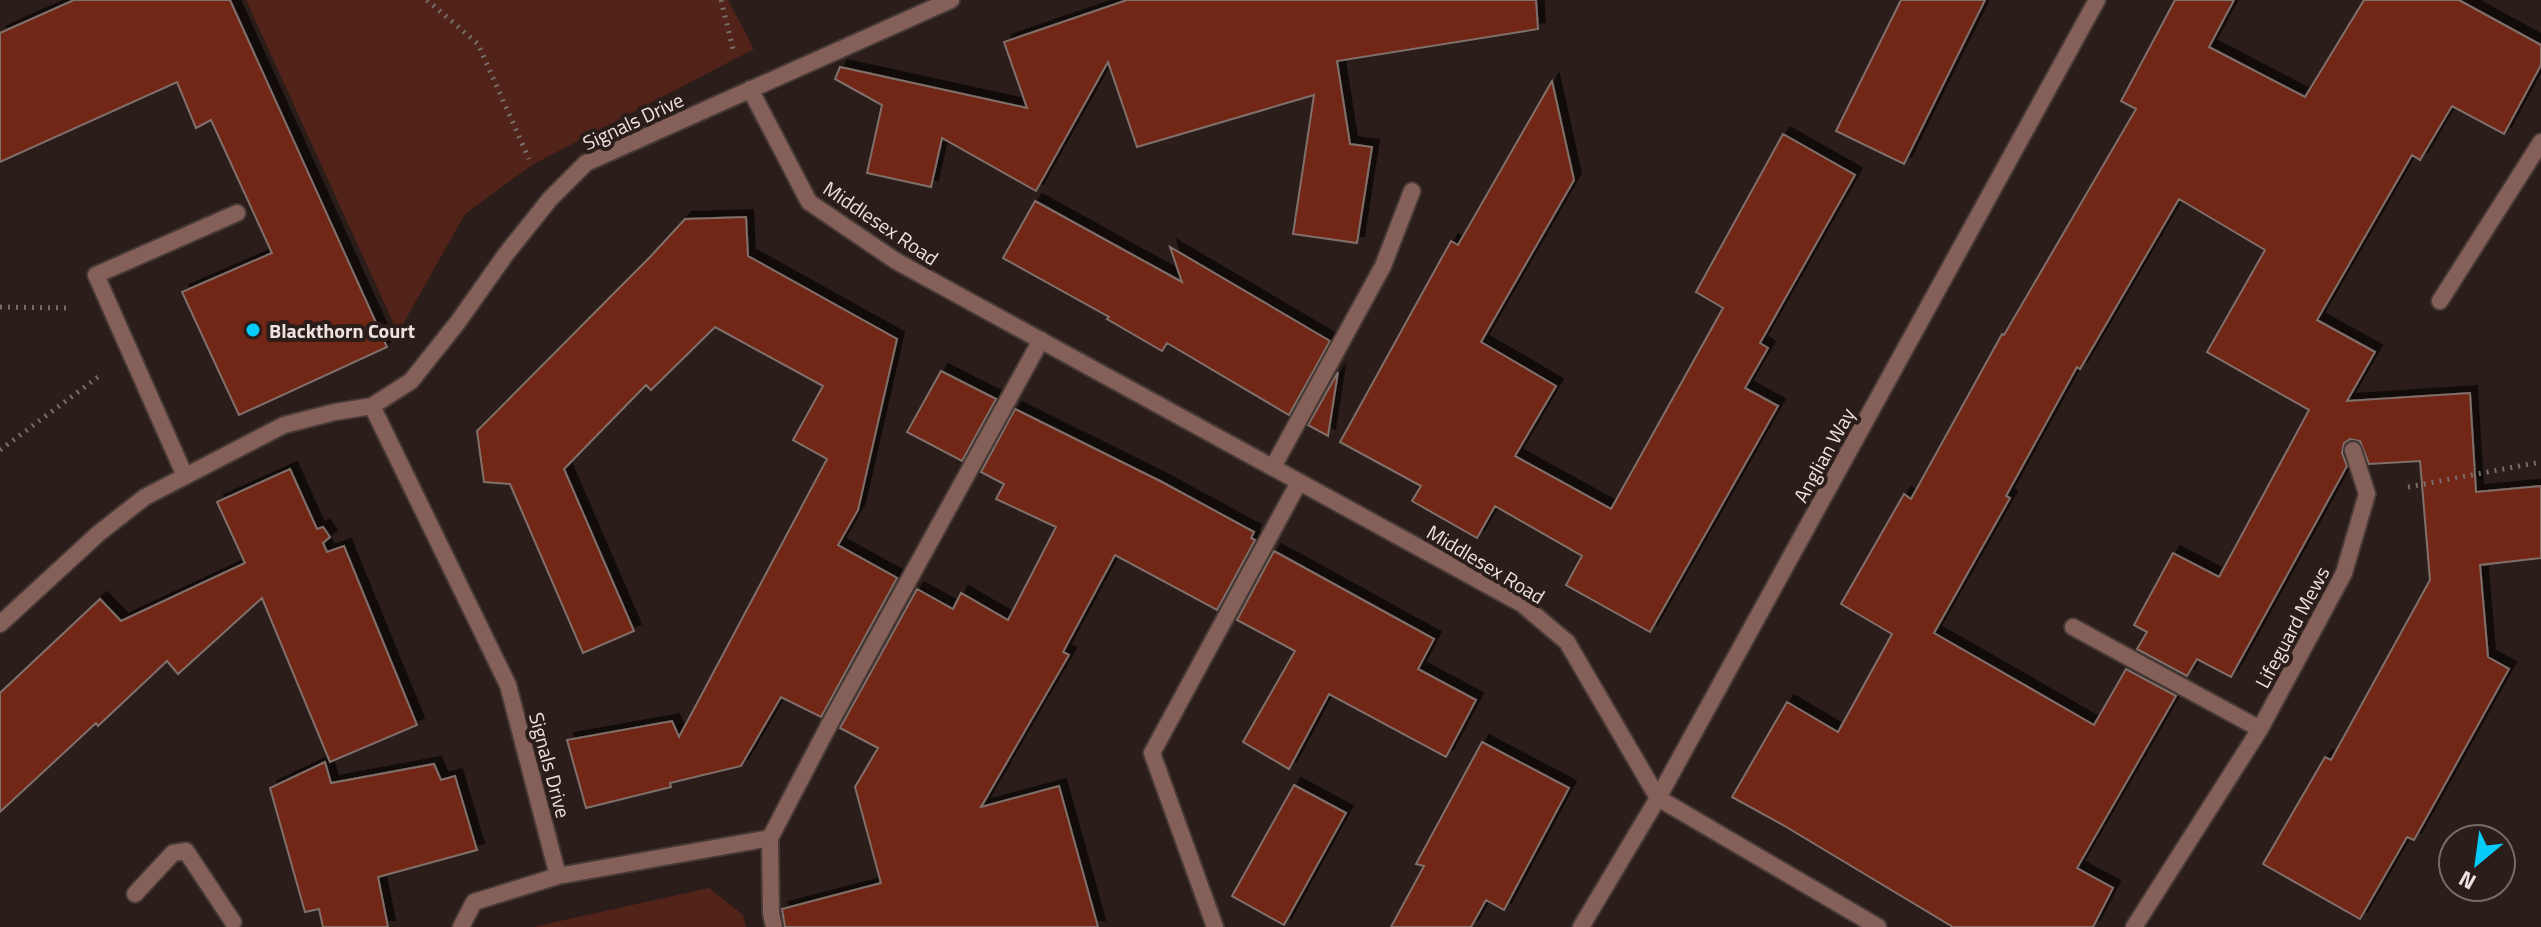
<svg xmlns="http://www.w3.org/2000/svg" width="2541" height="927" font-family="'Titillium Web',sans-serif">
  <defs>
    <filter id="shadow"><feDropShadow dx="7" dy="-7" stdDeviation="0" flood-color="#0009"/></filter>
  </defs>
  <rect width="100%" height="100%" fill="#2b1d1a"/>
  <path fill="#522319" d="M 246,0 L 728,0 L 754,49 L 532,165 L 465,214 L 398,333 Z
    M 709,888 L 743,915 L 746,927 L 533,927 Z"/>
  <path fill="#712615" stroke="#806f6b" stroke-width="2" filter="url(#shadow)" d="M 74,0 L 230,0 L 387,347 L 239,415 L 182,292 L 272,253 L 211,120 L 196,128 L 177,82 L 0,162 L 0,33 Z
    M 1127,0 L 1536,0 L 1538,29 L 1337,61 L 1350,144 L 1372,147 L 1357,243 L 1293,234 L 1314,95 L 1137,147 L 1108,62 L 1036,191 L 942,138 L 931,187 L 867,173 L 882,105 L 835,79 L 840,67 L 1027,108 L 1004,42 Z
    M 1901,0 L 1985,0 L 1904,164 L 1836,131 Z
    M 2175,0 L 2234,0 L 2209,47 L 2305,97 L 2364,0 L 2459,0 L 2541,45 L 2541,65 L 2504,134 L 2452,106 L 2420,160 L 2412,155 L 2317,320 L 2375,352 L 2347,401 L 2470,393 L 2476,492 L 2541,486 L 2541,558 L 2480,565 L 2488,657 L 2509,669 L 2414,840 L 2407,837 L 2360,919 L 2263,864 L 2325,757 L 2331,760 L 2430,580 L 2420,461 L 2369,464 L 2360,441 L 2350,439 L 2344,443 L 2342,453 L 2347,466 L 2231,677 L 2197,659 L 2187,676 L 2137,649 L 2147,632 L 2134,625 L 2173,553 L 2219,577 L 2309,410 L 2207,352 L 2265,250 L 2179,199 L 2080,369 L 2077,367 L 2006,496 L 2010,498 L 1934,633 L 2094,725 L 2126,669 L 2176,696 L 2077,868 L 2113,888 L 2093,927 L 1953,927 L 1783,825 L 1732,797 L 1787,702 L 1838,732 L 1892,634 L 1841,604 L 1904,494 L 1911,499 L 2002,334 L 2004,335 L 2136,109 L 2121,101 Z
    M 1552,81 L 1574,180 L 1481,342 L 1556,386 L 1515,456 L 1611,509 L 1723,308 L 1696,292 L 1783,134 L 1855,175 L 1760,343 L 1768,348 L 1745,388 L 1778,406 L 1650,632 L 1566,585 L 1582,556 L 1495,506 L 1477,538 L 1412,501 L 1421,486 L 1340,442 L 1451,241 L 1458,245 Z
    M 1035,201 L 1182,282 L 1170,247 L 1330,341 L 1289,415 L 1167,343 L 1162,351 L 1107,319 L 1109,317 L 1003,258 Z
    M 746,217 L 748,256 L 897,339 L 858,510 L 838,545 L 897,578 L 821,717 L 781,697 L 741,766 L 670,783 L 671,787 L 586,808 L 567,740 L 672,721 L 679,737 L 827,459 L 793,440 L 823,386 L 715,327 L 651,390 L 646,385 L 564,469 L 634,631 L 583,653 L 510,484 L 484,482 L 477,431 L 651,256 L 685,219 Z
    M 941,371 L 996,399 L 962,461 L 907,432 Z
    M 1338,372 L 1328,436 L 1308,425 Z
    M 1015,409 L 1162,482 L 1254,532 L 1251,538 L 1255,540 L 1217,610 L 1115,555 L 1063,652 L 1069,655 L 981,807 L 1059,786 L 1098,927 L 785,927 L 782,909 L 881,883 L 855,787 L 878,748 L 840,728 L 917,589 L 953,609 L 961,593 L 1008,620 L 1056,527 L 996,499 L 1004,484 L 981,472 Z
    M 290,469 L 317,529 L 323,527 L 330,537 L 323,543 L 327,552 L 344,546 L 417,725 L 330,762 L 262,598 L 178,674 L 167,661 L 98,726 L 96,723 L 0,812 L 0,693 L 100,599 L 121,621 L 245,563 L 217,502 Z
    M 1274,551 L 1434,639 L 1418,669 L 1476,700 L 1446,757 L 1329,694 L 1289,769 L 1243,742 L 1295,651 L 1237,620 Z
    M 1482,742 L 1569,788 L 1504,910 L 1486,900 L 1471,927 L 1391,927 L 1424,866 L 1416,864 Z
    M 325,762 L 331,783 L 434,764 L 441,780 L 455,776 L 477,850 L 378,877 L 388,927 L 323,927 L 319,909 L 305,912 L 270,788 Z
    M 1294,785 L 1346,813 L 1284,925 L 1232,896 Z"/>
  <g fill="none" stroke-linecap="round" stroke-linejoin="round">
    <g stroke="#463936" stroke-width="20">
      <path id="service" d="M 2440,301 L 2541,142
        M 1273,467 L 1383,266 L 1412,191
        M 185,476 L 96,275 L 237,213
        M 829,725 L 1041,340
        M 135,894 L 173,853 L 186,851 L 233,922
        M 1215,927 L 1152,753 L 1299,482"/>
    </g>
    <g stroke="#463936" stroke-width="20">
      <path id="minor" d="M 750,89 L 809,202 L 896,261 L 1522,604 L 1567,642 L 1658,798 L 1878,927
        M 372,406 L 508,685 L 558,876
        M 0,624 L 99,533 L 145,497 L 284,425 L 335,412 L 372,406 L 411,381 L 458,322 L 506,254 L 550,199 L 586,163 L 951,0
        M 2073,627 L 2260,729
        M 461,927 L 474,902 L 558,876 L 770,838
        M 774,927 L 771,913 L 770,838 L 829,725
        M 1581,927 L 1658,798 L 2097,0
        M 2134,927 L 2260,729 L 2344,573 L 2367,494 L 2353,450"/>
    </g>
    <path stroke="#796d6a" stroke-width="5" stroke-dasharray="2 6" stroke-linecap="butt" d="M 427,0 L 478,44 L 529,159
      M 721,0 L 734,53
      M 0,307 L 67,308
      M 0,450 L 98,377
      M 2408,487 L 2541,462"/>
    <use href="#service" stroke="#856058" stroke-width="16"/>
    <use href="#minor" stroke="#856058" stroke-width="16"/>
  </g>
  <circle fill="#05cbf9" stroke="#2b1d1a" stroke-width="3" cx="253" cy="330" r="8"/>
  <g text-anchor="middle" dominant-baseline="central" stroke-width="8" stroke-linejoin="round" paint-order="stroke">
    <g font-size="20" fill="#ece2e0" stroke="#2b1d1a">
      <text transform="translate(633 121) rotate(-25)">Signals Drive</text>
      <text transform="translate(881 223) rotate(34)">Middlesex Road</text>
      <text transform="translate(1824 455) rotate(-61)">Anglian Way</text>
      <text transform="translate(1486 564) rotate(31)">Middlesex Road</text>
      <text transform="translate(2292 627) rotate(-62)">Lifeguard Mews</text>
      <text transform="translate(550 765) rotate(75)">Signals Drive</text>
    </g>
    <g font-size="20" font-weight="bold" fill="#ece2e0" stroke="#2b1d1a" text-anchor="start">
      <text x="269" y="330">Blackthorn Court</text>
    </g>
  </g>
  <g transform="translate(2477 863) rotate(209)"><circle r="38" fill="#2b1d1a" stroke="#786c69" stroke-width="2"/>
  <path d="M0-6L14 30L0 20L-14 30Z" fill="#05cbf9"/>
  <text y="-12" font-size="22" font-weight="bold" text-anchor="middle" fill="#ece2e0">N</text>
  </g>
</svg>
